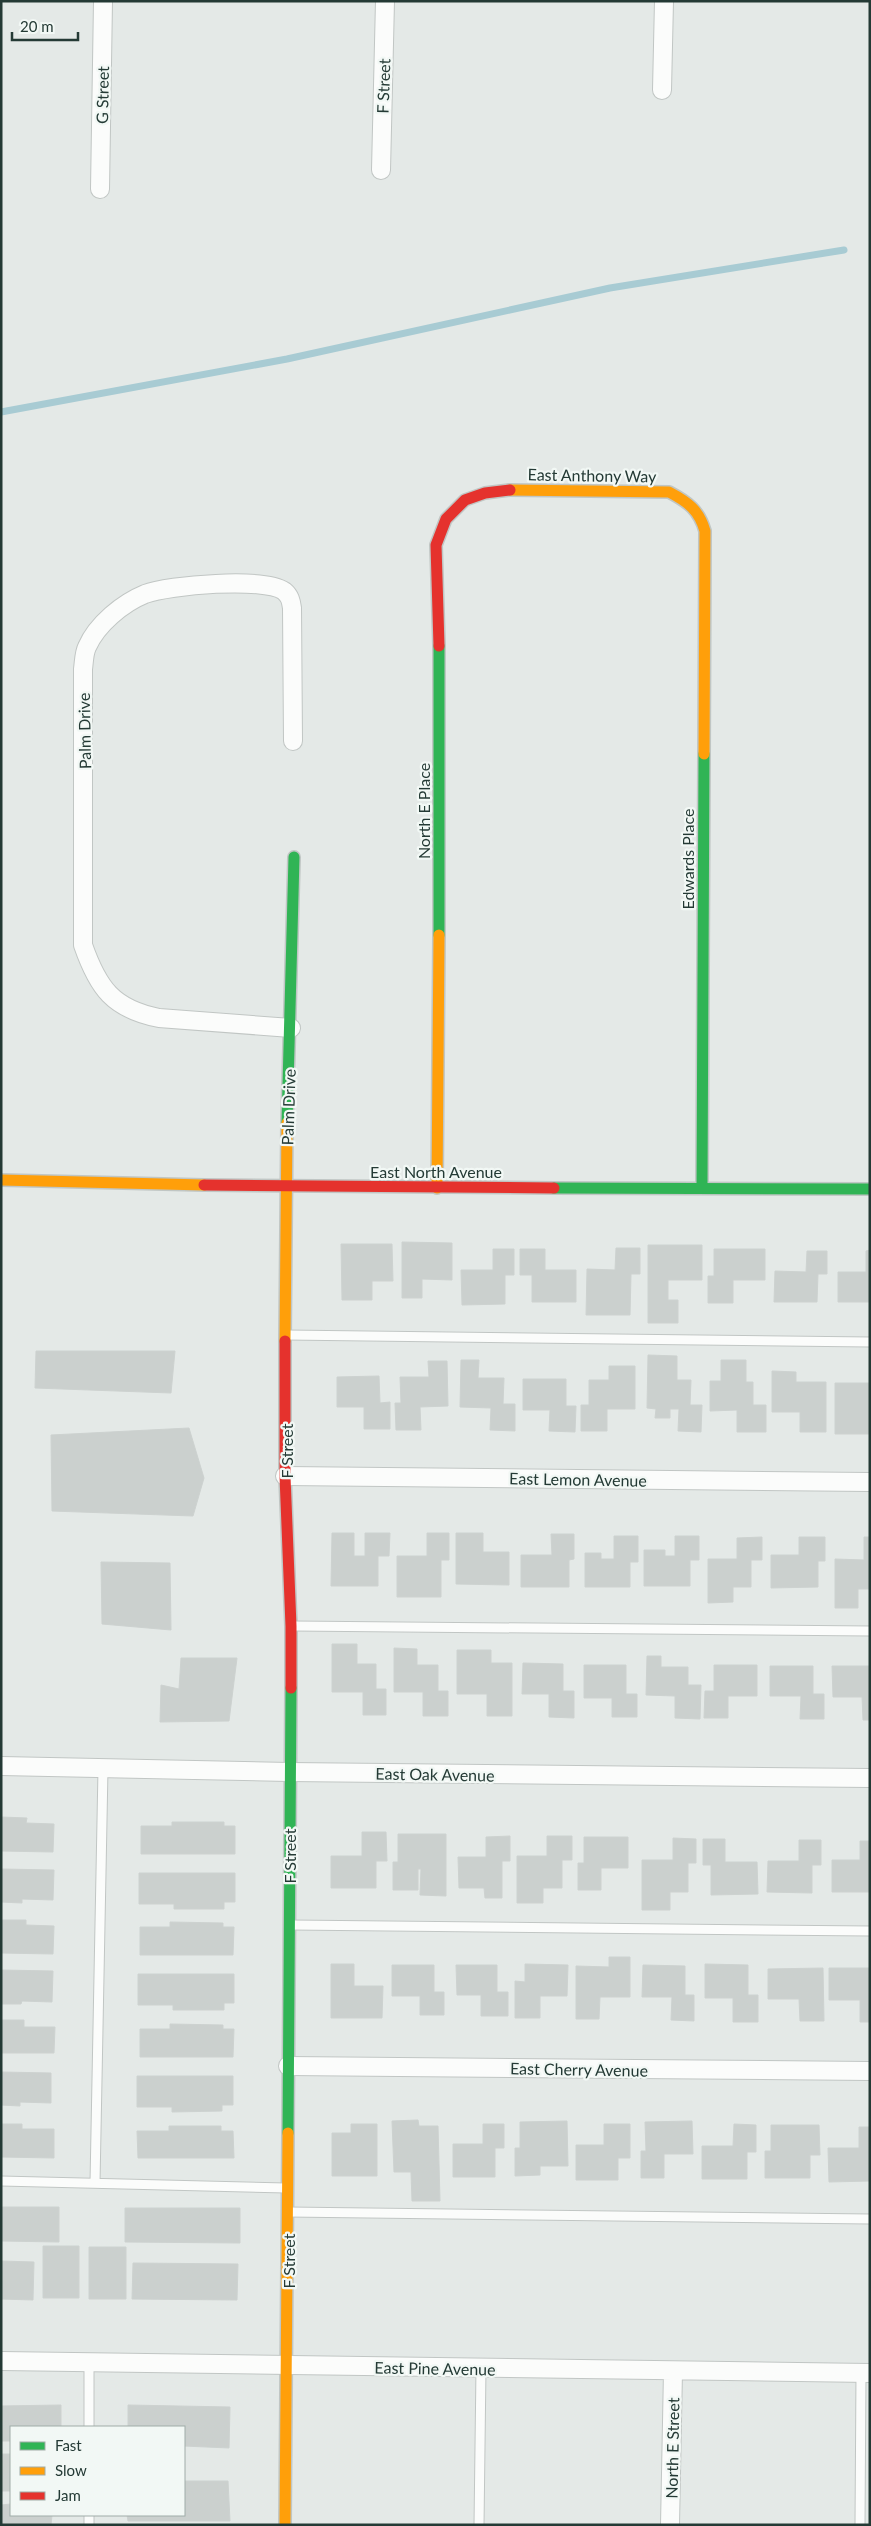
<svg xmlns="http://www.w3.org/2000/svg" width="871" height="2526" font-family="Lato,sans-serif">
  <rect width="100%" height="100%" fill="#e4e9e7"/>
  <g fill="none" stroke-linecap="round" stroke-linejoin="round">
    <path stroke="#a8cbd3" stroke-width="7" d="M 1,412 L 287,359 L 610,288 L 844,250"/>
  </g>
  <path fill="#cbd0ce" stroke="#cdd2d0" d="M 402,1242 L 452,1243 L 452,1280 L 422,1279 L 422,1298 L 402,1298 Z
    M 341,1244 L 392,1244 L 393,1281 L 372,1281 L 372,1300 L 342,1300 Z
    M 648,1245 L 702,1245 L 702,1280 L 668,1280 L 668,1300 L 678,1300 L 678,1323 L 648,1323 Z
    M 616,1248 L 640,1248 L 640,1274 L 631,1274 L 630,1315 L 586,1315 L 587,1269 L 615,1270 Z
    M 493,1249 L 514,1249 L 514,1275 L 505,1275 L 505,1304 L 462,1305 L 461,1270 L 493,1270 Z
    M 520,1249 L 545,1249 L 545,1270 L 576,1270 L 576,1302 L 532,1302 L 532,1275 L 520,1275 Z
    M 714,1249 L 765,1249 L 765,1280 L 733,1280 L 733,1303 L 708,1303 L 708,1276 L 714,1276 Z
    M 870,1250 L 870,1302 L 838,1302 L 838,1272 L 866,1272 L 866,1251 Z
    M 807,1251 L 827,1251 L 827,1274 L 818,1274 L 817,1302 L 774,1302 L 775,1271 L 806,1272 Z
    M 36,1351 L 175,1351 L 171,1393 L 35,1388 Z
    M 648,1355 L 677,1356 L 677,1380 L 691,1380 L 690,1405 L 702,1405 L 701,1432 L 678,1431 L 679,1409 L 670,1409 L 670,1418 L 655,1418 L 656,1409 L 647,1408 Z
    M 461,1360 L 479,1360 L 478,1378 L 504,1378 L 503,1404 L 515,1404 L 515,1431 L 490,1430 L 491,1408 L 460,1407 Z
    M 721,1360 L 746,1360 L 746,1382 L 753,1382 L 753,1405 L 766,1405 L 766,1432 L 737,1432 L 737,1410 L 710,1411 L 710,1381 L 721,1381 Z
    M 428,1361 L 447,1361 L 448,1406 L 420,1407 L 421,1430 L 396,1430 L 395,1403 L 401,1403 L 400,1377 L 429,1377 Z
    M 609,1366 L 635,1366 L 635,1409 L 607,1409 L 607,1431 L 581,1431 L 581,1405 L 589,1405 L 589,1380 L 609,1380 Z
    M 772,1371 L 796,1372 L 796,1382 L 826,1382 L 826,1432 L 800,1432 L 800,1412 L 772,1412 Z
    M 379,1376 L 380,1403 L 390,1402 L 390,1429 L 364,1429 L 364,1407 L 337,1407 L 337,1377 Z
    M 523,1379 L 566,1379 L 566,1406 L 576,1406 L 575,1432 L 549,1431 L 550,1410 L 523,1410 Z
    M 835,1383 L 870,1383 L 870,1434 L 835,1434 Z
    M 189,1428 L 204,1478 L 193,1516 L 52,1511 L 51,1435 Z
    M 332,1533 L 354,1533 L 354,1556 L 365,1556 L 365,1533 L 390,1533 L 389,1556 L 378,1556 L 378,1586 L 331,1586 Z
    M 427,1533 L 449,1533 L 449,1560 L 441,1560 L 441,1597 L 397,1597 L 397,1556 L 427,1556 Z
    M 456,1533 L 483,1533 L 483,1552 L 509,1552 L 509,1585 L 456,1584 Z
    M 551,1534 L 574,1534 L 574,1559 L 569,1560 L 569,1587 L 521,1587 L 521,1555 L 552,1555 Z
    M 614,1536 L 638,1536 L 638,1562 L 630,1562 L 630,1587 L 585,1587 L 585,1553 L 601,1553 L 601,1559 L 614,1559 Z
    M 675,1536 L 699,1536 L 699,1560 L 690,1560 L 690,1586 L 644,1586 L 644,1550 L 665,1550 L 665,1556 L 675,1556 Z
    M 762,1537 L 762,1560 L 751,1560 L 751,1587 L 733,1587 L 733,1602 L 708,1603 L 708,1559 L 737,1559 L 737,1538 Z
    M 799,1537 L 825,1537 L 825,1561 L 818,1561 L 818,1587 L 771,1588 L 771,1555 L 799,1555 Z
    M 864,1537 L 870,1537 L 870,1589 L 858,1589 L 858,1608 L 835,1608 L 835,1559 L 864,1560 Z
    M 101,1562 L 170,1563 L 171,1630 L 102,1624 Z
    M 332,1644 L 357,1644 L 357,1664 L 376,1664 L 376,1689 L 386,1689 L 386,1715 L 363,1715 L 363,1692 L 332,1692 Z
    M 394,1648 L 417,1649 L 417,1665 L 438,1665 L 438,1691 L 448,1691 L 448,1716 L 423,1716 L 423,1692 L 394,1692 Z
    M 457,1650 L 491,1650 L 491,1663 L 512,1663 L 512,1716 L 487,1716 L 487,1694 L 457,1694 Z
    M 647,1656 L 661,1656 L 661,1667 L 688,1667 L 688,1685 L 701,1685 L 700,1719 L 675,1718 L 675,1696 L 646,1695 Z
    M 181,1658 L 237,1658 L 229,1721 L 160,1722 L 161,1685 L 179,1689 Z
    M 523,1663 L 563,1664 L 563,1691 L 574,1691 L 574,1718 L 549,1717 L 549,1694 L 522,1694 Z
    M 584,1665 L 626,1665 L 626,1694 L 637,1694 L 637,1717 L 612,1717 L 612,1698 L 584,1698 Z
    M 714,1665 L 757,1665 L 757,1696 L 728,1696 L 728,1718 L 704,1718 L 705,1691 L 714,1691 Z
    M 770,1666 L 813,1666 L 813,1694 L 824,1694 L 824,1719 L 800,1719 L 801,1696 L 770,1696 Z
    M 832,1666 L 870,1666 L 870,1720 L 863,1720 L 862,1697 L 833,1697 Z
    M 1,1817 L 27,1818 L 26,1823 L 54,1824 L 53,1852 L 1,1851 Z
    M 172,1822 L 224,1822 L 224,1826 L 235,1826 L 235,1854 L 141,1854 L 141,1826 L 172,1826 Z
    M 362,1832 L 386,1832 L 387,1861 L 376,1861 L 376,1888 L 331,1888 L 331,1856 L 362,1856 Z
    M 398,1834 L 446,1834 L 446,1896 L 420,1895 L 421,1869 L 418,1869 L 418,1890 L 393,1890 L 393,1862 L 398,1862 Z
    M 510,1836 L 510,1861 L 502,1861 L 502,1898 L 485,1898 L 484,1888 L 459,1888 L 458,1857 L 486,1857 L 486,1837 Z
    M 547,1836 L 572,1836 L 572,1860 L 562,1860 L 562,1888 L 543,1888 L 543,1903 L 517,1903 L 517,1856 L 547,1856 Z
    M 584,1837 L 628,1837 L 628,1868 L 601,1868 L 601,1890 L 578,1890 L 578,1863 L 584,1863 Z
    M 673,1838 L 696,1839 L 696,1863 L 688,1863 L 688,1892 L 670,1892 L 670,1910 L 642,1910 L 642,1860 L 673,1860 Z
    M 703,1839 L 725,1839 L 725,1862 L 757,1862 L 758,1894 L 711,1895 L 711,1865 L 703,1865 Z
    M 799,1840 L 821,1840 L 821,1865 L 812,1865 L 812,1893 L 767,1892 L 768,1861 L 799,1861 Z
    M 860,1841 L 870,1841 L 870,1892 L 832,1892 L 832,1860 L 860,1860 Z
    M 1,1869 L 54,1870 L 53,1900 L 22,1899 L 22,1903 L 1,1902 Z
    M 139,1873 L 235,1873 L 235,1902 L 224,1902 L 224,1909 L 174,1909 L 174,1904 L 139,1904 Z
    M 1,1920 L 26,1920 L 26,1925 L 54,1926 L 53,1954 L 1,1953 Z
    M 170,1922 L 223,1923 L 223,1927 L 234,1927 L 233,1955 L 140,1955 L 140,1927 L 170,1927 Z
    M 609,1957 L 630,1957 L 630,1997 L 600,1997 L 599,2019 L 576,2019 L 576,1966 L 609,1967 Z
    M 331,1964 L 354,1964 L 354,1986 L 383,1986 L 382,2018 L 331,2018 Z
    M 525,1964 L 568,1965 L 567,1996 L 540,1996 L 540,2018 L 515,2018 L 515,1981 L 525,1982 Z
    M 705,1964 L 748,1965 L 748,1995 L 758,1995 L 758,2022 L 733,2022 L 733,1998 L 705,1998 Z
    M 392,1965 L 434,1965 L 434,1992 L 444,1992 L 444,2015 L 420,2015 L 420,1996 L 392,1996 Z
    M 456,1965 L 497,1965 L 497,1992 L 508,1992 L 508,2016 L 481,2016 L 481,1995 L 457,1995 Z
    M 643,1965 L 685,1966 L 685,1995 L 694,1995 L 694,2021 L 671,2020 L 672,1997 L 642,1997 Z
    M 823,1968 L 824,2021 L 800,2021 L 799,1999 L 768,1999 L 768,1969 Z
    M 829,1968 L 870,1968 L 870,2022 L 860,2022 L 860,2000 L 829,2000 Z
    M 1,1970 L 53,1971 L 52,2002 L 22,2001 L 21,2004 L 1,2004 Z
    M 138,1974 L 234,1974 L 234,2003 L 224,2003 L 224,2010 L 173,2010 L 173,2005 L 138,2005 Z
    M 1,2020 L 24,2020 L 24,2027 L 55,2027 L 54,2053 L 1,2053 Z
    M 170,2024 L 223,2025 L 223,2029 L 234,2029 L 233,2057 L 140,2057 L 140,2029 L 170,2029 Z
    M 1,2072 L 51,2073 L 51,2103 L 20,2102 L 20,2106 L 1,2105 Z
    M 137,2076 L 233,2076 L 233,2105 L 222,2105 L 222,2111 L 172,2112 L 172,2107 L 137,2107 Z
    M 418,2120 L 419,2126 L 438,2126 L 440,2201 L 412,2201 L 411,2172 L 394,2172 L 392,2121 Z
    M 567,2121 L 568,2166 L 540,2166 L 540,2175 L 515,2176 L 515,2148 L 520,2148 L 520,2122 Z
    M 692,2121 L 693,2154 L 664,2154 L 664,2178 L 641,2178 L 641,2151 L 646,2151 L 645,2122 Z
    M 1,2124 L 22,2124 L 22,2129 L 54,2129 L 54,2158 L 1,2157 Z
    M 351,2124 L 377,2124 L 377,2176 L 332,2176 L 332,2133 L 351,2133 Z
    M 483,2124 L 504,2124 L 504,2148 L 495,2148 L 495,2177 L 453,2177 L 453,2144 L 483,2144 Z
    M 604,2124 L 630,2124 L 630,2158 L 618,2158 L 618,2180 L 576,2180 L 576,2145 L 604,2145 Z
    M 734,2124 L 756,2125 L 756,2152 L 747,2152 L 747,2179 L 702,2179 L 702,2146 L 733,2146 Z
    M 771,2125 L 819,2125 L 820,2155 L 810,2155 L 810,2178 L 765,2178 L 765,2151 L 771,2151 Z
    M 169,2126 L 221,2126 L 221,2131 L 233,2131 L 234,2158 L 138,2158 L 137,2131 L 169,2131 Z
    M 859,2127 L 870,2127 L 870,2181 L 829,2182 L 828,2148 L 859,2148 Z
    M 1,2207 L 59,2207 L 59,2242 L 1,2241 Z
    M 125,2208 L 240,2208 L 240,2243 L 125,2242 Z
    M 43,2246 L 79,2246 L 79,2298 L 43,2298 Z
    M 89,2247 L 126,2247 L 126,2299 L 89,2299 Z
    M 1,2261 L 34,2262 L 33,2300 L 1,2299 Z
    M 133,2263 L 238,2264 L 237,2300 L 132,2299 Z
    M 61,2405 L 61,2427 L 11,2427 L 11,2441 L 1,2441 L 1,2406 Z
    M 128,2405 L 230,2407 L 229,2448 L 184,2446 L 184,2427 L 128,2427 Z
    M 1,2454 L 11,2454 L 11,2491 L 1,2491 Z
    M 184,2481 L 228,2481 L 230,2521 L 128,2521 L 127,2515 L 184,2515 Z
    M 11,2504 L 11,2515 L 52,2515 L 51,2525 L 1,2525 L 1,2505 Z"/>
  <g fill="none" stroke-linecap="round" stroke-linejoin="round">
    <g stroke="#c1c6c4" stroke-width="11">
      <path id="lane" d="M 286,1335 L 870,1342
        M 293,1626 L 870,1631
        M 291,1925 L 870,1931
        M 1,2181 L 286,2188
        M 95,2183 L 103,1769
        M 288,2212 L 870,2219
        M 89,2427 L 89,2364
        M 89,2525 L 89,2515
        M 479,2525 L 481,2368
        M 860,2525 L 861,2373"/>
    </g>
    <g stroke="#c1c6c4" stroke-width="20">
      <path id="street" d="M 662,90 L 664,1
        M 381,170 L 385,1
        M 100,189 L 103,1
        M 291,1028 L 159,1018 C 113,1009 98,988 83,945 L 83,669 C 84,662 84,653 87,647 C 97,624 123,603 145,594 C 169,585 264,577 284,591 C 290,596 291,601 292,608 L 293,741
        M 285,1476 L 870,1482
        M 1,1766 L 289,1772 L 870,1778
        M 288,2066 L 870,2071
        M 1,2361 L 870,2373
        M 670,2525 L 673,2371"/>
    </g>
    <g stroke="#c0c6c4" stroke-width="14">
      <path id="fast" d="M 439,935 L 439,646
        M 287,1123 L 294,857
        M 702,1187 L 704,754
        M 554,1188 L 870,1189
        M 288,2133 L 291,1688"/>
    </g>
    <g stroke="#c0c6c4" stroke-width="14">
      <path id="slow" d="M 510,490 L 669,492 C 688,502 699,510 705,531 L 704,754
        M 1,1180 L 204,1185
        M 437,1188 L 439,935
        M 285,1341 L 287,1123
        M 285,2525 L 288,2133"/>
    </g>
    <g stroke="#c0c6c4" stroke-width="14">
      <path id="jam" d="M 439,646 L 436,545 L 446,519 L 465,500 L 485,493 L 510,490
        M 204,1185 L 554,1188
        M 285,1341 L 285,1476 L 291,1626 L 291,1688"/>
    </g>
    <use href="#lane" stroke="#fbfcfb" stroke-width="9"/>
    <use href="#street" stroke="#fbfcfb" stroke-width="18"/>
    <use href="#fast" stroke="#30b455" stroke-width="11"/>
    <use href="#slow" stroke="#ff9f0a" stroke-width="11"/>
    <use href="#jam" stroke="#e5322d" stroke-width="11"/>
  </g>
  <g text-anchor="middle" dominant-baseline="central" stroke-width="4.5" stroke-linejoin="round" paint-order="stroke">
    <g font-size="16" fill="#243a35" stroke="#f2f8f5">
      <text transform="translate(383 86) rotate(-88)">F Street</text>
      <text transform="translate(102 95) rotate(-89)">G Street</text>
      <text transform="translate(592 475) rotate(1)">East Anthony Way</text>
      <text transform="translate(84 731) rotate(-91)">Palm Drive</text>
      <text transform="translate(423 811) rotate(-90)">North E Place</text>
      <text transform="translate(687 859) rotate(-90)">Edwards Place</text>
      <text transform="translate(288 1107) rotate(-88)">Palm Drive</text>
      <text x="436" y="1171">East North Avenue</text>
      <text transform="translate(286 1451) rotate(-90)">F Street</text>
      <text transform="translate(578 1479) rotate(1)">East Lemon Avenue</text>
      <text transform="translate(435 1774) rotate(1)">East Oak Avenue</text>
      <text transform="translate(289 1856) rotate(-90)">F Street</text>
      <text transform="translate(579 2069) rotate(1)">East Cherry Avenue</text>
      <text transform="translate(288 2261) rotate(-90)">F Street</text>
      <text transform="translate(435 2368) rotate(1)">East Pine Avenue</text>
      <text transform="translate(672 2448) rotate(-89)">North E Street</text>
    </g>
  </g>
  <rect width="871" height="2526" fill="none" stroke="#243a35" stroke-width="5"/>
  <rect x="10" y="2426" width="175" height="90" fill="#f2f8f5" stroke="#a0aca8"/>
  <rect x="20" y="2442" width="25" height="8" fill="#30b455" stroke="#a0aca8"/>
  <text x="55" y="2451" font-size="15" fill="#243a35">Fast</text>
  <rect x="20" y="2467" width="25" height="8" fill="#ff9f0a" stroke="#a0aca8"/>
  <text x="55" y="2476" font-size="15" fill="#243a35">Slow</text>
  <rect x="20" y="2492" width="25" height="8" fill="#e5322d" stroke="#a0aca8"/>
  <text x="55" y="2501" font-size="15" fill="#243a35">Jam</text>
  <path d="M12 32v8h66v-8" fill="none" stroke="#243a35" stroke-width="2.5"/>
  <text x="20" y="32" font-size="15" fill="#243a35" stroke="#f2f8f5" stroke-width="4" paint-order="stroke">20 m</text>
</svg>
